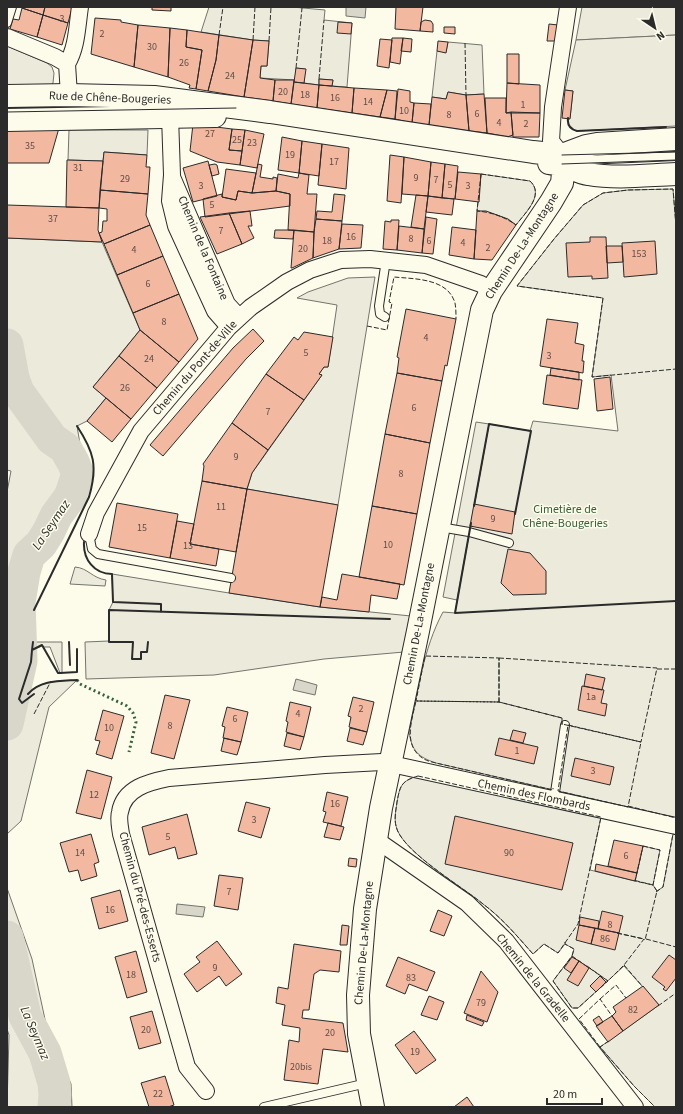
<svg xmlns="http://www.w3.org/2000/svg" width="683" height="1114" font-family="'Source Sans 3',sans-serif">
  <rect width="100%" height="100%" fill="#fdfbea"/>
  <path fill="#ecebdb" stroke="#74746e" d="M 209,7 L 292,7 L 325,10 L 324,20 L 352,23 L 347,87 L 332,86 L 333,80 L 319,79 L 319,85 L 304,83 L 305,69 L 296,68 L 295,80 L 260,78 L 261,66 L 267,66 L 269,41 L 253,40 L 201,32 Z
    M 582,7 L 676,7 L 676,35 L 576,40 Z
    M 448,42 L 482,45 L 484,94 L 466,95 L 448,92 L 446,99 L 432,97 L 437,51 L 446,52 Z
    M 481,174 L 530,181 C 545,195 525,213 516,225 C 505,217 491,212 477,211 Z
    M 673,189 L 676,226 L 676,818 L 436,763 C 418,757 412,751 409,732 C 418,692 423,649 443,612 L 455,613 L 489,424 L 530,431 L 533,421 L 618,431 L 611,375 L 592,377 L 603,298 L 517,286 L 554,239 L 583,205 L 603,193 L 628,190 Z
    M 7,238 L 102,242 L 140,330 L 93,387 L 106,398 L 87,421 L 77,426 L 83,462 L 83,471 L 80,483 L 60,528 L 41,548 L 33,560 L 9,612 L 7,611 L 7,492 L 11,471 L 7,470 Z
    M 375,277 L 338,505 L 247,489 L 252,473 L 322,375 L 319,374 L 324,367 L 328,367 L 337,305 L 297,298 L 308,292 L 348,278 Z
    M 75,567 C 88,568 92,578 106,580 L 105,586 L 70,584 Z
    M 112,574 L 229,593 L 320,607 L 411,616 L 404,652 L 324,659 L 214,675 L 86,679 L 85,642 L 109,641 L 109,610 L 113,602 Z
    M 33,642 L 62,642 L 62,673 L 60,673 L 50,647 L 43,647 L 42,646 L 32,650 Z
    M 77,680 L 49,707 L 21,821 L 7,834 L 7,689 L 21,691 L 19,699 L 22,703 L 30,697 L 28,694 C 40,680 60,681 77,680 Z
    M 418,776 L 601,817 L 590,870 L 635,881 L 643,846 L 660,850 L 653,885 L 657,891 L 663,887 L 673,834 L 676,835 L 676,1107 L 655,1107 L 634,1086 L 600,1047 L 659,1005 L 624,966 L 578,1008 L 572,1008 L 553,981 L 572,956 L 574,949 L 565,944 L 558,953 L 544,944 L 533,954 C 517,936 502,918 483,904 C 463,887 401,851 396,826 C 394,818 396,810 397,802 C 400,786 401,781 418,776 Z
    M 7,888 L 32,959 L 46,1024 L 71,1084 L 72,1107 L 7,1107 L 9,1035 L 7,1029 Z"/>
  <path fill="#eceadb" stroke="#74746e" d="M 676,35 L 676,126 L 577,131 L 572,129 L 569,126 L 568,118 L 570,118 L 573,91 L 565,90 L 576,40 Z
    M 7,46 L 47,63 L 52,67 L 54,73 L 53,83 L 49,87 L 7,86 Z
    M 69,130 L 148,130 L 147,155 L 104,152 L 103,161 L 68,160 Z
    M 476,422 L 489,424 L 457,600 L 443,597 Z"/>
  <path fill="#d8d7c9" stroke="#74746e" d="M 346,7 L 366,7 L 365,18 L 346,16 Z
    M 296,679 L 317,685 L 315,695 L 293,690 Z
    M 177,904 L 205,907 L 203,917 L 176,914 Z"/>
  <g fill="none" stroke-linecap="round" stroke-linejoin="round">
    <path stroke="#d8d7c9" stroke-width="33" d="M 7,345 L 13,378 L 18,392 L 52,439 L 65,448 L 73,462 L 78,474 L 70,497 L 56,516 L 49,531 L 41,544 L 29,555 L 24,572 L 19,602 L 21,661 L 7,724
      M 7,937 L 25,1016 L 45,1053 L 54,1083 L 55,1095 L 54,1107"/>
  </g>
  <path fill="#f2b8a0" stroke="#2b2b2b" d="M 23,7 L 45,7 L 43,15 L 22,8 Z
    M 45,7 L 67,7 L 72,8 L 68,23 L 43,15 Z
    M 152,7 L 171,7 L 171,11 L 152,10 Z
    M 396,7 L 423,7 L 420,31 L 395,29 Z
    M 22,8 L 43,15 L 37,37 L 10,29 L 13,19 L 19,20 Z
    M 43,15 L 68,23 L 62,45 L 37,37 Z
    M 95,18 L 121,20 L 121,22 L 138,25 L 134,67 L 91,54 Z
    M 425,20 L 431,21 L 433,24 L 433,32 L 420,31 L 421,22 Z
    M 338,22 L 352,23 L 351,34 L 337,33 Z
    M 549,24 L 558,25 L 556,41 L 547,41 Z
    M 138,25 L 170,28 L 168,77 L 134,67 Z
    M 444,27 L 455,27 L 455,34 L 444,33 Z
    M 170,28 L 187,30 L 186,47 L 202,50 L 196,89 L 189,88 L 190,85 L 168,77 Z
    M 187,30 L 219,35 L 216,60 L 208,91 L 196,89 L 202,50 L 186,47 Z
    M 219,35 L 253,40 L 244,97 L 208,91 L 216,60 Z
    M 392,38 L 403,38 L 400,64 L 390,62 Z
    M 403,38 L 412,39 L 411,52 L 401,51 Z
    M 380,39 L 392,40 L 389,68 L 377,66 Z
    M 253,40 L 269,41 L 267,66 L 261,66 L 260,78 L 275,80 L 273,101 L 244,97 Z
    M 438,41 L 448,42 L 446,53 L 437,51 Z
    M 507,54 L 519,54 L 519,84 L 507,83 Z
    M 296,68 L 306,69 L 304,83 L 294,82 Z
    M 319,79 L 333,80 L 332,86 L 319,85 Z
    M 275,80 L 294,80 L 291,104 L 273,101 Z
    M 294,82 L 319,85 L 317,108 L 291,104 Z
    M 507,83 L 540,85 L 540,113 L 506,113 Z
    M 319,85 L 354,88 L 352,113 L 317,108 Z
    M 354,88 L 387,90 L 380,117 L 352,113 Z
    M 398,89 L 410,91 L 410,102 L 414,103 L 412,123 L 395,119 Z
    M 387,90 L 397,91 L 395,119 L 380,117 Z
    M 565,90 L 573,91 L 570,119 L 562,118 Z
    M 448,92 L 466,95 L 469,131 L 429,125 L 432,97 L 446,99 Z
    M 484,94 L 487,133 L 469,131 L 466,95 Z
    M 485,98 L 506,98 L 506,113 L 511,112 L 513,135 L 507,137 L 487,133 Z
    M 414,103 L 431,104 L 429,125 L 412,123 Z
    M 511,112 L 540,113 L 539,137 L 513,137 Z
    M 193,124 L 232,129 L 229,150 L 242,151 L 240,165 L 217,162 L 190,151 Z
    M 59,128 L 49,163 L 7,163 L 7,129 Z
    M 232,129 L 245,130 L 242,151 L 229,150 Z
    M 245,130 L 264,134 L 257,168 L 240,165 Z
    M 282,137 L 302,141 L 299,173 L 278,170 Z
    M 302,141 L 322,144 L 319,176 L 299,173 Z
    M 322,144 L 349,148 L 346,189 L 318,185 Z
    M 104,152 L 147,155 L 146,167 L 150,167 L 148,194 L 100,190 Z
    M 390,155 L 404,157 L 401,203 L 387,201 Z
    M 404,157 L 431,162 L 428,196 L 402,194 Z
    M 67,160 L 103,161 L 99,208 L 66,207 Z
    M 208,161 L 217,196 L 193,202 L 183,168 Z
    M 431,162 L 445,164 L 442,198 L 428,196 Z
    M 215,164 L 217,165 L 219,174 L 212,176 L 209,165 Z
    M 258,164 L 262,165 L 260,177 L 273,179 L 273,177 L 277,178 L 276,191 L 252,193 Z
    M 445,164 L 458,166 L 455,199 L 442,198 Z
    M 226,169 L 256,173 L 252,193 L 238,191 L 236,200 L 222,197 Z
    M 458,172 L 481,174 L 479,202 L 455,199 Z
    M 299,173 L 309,175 L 307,194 L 317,194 L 314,232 L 288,230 L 290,194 L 276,191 L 278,174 L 298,178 Z
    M 100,190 L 148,194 L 146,215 L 150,225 L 104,244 L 99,233 L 102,232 L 103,221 L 107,221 L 107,209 L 99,208 Z
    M 238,191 L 252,193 L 276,191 L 290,194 L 290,206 L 205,217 L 203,199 L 222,194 L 222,197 L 236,200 Z
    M 334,194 L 345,195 L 342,221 L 316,219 L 317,211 L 332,212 Z
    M 416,195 L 428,196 L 424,229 L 411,227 Z
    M 428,196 L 454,199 L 452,215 L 426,212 Z
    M 7,205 L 99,208 L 98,230 L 102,242 L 7,238 Z
    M 250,211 L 252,226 L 248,226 L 254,238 L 242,244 L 229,213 Z
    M 477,211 L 486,211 L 508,219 L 516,225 L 492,260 L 474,259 Z
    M 229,213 L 242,244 L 217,254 L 200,217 Z
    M 426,217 L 437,219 L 433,254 L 422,253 Z
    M 316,219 L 342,221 L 339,249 L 313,258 L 314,232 Z
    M 391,220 L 399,220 L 397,250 L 383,249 L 385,221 L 391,222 Z
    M 342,224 L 363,225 L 361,248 L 339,249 Z
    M 150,225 L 163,256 L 117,275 L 104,244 Z
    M 399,226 L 424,229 L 422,253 L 397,250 Z
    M 452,227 L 476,230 L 474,259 L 449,255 Z
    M 275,230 L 294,230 L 293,239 L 274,238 Z
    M 294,230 L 314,232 L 313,258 L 292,268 L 291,268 Z
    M 590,237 L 606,237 L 608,278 L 592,279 L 592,276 L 568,277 L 566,243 L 590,242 Z
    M 655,241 L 657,274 L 624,277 L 622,243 Z
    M 606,246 L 622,246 L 623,262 L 607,263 Z
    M 163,256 L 179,294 L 133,313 L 117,275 Z
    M 179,294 L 198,339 L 179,362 L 140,330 L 133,313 Z
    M 406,309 L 456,319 L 447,366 L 445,365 L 442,381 L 397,373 L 399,358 L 397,357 Z
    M 547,319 L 578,323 L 575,343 L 584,345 L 582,361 L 584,361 L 583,373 L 540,366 Z
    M 253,329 L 264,341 L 246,359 L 163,456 L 150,445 L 233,348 Z
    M 140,330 L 179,362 L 157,388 L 119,356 Z
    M 304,332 L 333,337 L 328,367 L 324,367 L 319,374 L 322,375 L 304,400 L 266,374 L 294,337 L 298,340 Z
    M 119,356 L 157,388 L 131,419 L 93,387 Z
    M 551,368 L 579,372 L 579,380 L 550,375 Z
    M 397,373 L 442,381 L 430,443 L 385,434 Z
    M 266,374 L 304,400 L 268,450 L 232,423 Z
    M 547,375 L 582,380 L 578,409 L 543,404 Z
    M 610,377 L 613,409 L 597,411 L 594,379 Z
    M 106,398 L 131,419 L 112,442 L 87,421 Z
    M 232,423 L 268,450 L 252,473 L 247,489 L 202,481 L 204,466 L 203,464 Z
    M 385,434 L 430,443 L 417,514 L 372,506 Z
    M 202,481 L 247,489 L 236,552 L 190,544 Z
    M 247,489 L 338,505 L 320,607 L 229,593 Z
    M 117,503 L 178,514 L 170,558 L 109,547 Z
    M 474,504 L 515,512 L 512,534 L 470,526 Z
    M 372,506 L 417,514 L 404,585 L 359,577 Z
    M 177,521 L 194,524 L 190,544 L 219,549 L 216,566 L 170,558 Z
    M 508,549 L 530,553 L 546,571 L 546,594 L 513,595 L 501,583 Z
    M 342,574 L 400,584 L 397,599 L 371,595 L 369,612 L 320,607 L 322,597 L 337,600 Z
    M 586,674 L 605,678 L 602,690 L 584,686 Z
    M 582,686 L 604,690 L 601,703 L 607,704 L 605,716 L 578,710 Z
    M 165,695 L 190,700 L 174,759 L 151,753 Z
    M 353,697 L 374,702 L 367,732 L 349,727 L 351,717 L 348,716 Z
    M 290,702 L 311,707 L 304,737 L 286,732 L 288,722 L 286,721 Z
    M 227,707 L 248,712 L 241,742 L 223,738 L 225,727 L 222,726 Z
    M 103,710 L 124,716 L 112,759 L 96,754 L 100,741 L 95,740 Z
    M 350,728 L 367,732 L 363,745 L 347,741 Z
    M 513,730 L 526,733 L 523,743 L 510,740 Z
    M 287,733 L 304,737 L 300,750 L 284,746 Z
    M 224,738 L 241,742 L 237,755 L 221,751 Z
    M 499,738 L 538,747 L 534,764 L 495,755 Z
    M 575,758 L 614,767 L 610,785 L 571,776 Z
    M 87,770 L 112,777 L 101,819 L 76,813 Z
    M 327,792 L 348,797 L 341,826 L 323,822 L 326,812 L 323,811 Z
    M 246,802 L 270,808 L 261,838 L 238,831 Z
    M 187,814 L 197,854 L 178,859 L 175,847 L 149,855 L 142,827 Z
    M 455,816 L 573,843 L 562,890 L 445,864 Z
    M 328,823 L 344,827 L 340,840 L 324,837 Z
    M 91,834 L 99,862 L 94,864 L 97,876 L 81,881 L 78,870 L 69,872 L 60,843 Z
    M 614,840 L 643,846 L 637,873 L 608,866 Z
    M 349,858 L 357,859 L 356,867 L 348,866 Z
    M 596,864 L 637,873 L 635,881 L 595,871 Z
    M 219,875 L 243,878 L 238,910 L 214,906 Z
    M 120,890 L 128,921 L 99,929 L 91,898 Z
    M 438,910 L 452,916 L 444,936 L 430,931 Z
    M 602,911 L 623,916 L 619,933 L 598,929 Z
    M 580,917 L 599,921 L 598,929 L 579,925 Z
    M 342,925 L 349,926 L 347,945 L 340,945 Z
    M 579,925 L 595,928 L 591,944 L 576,940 Z
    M 595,928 L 619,933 L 615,950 L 591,944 Z
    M 217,941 L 242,974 L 226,986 L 219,976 L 197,992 L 184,974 L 200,962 L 196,957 Z
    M 294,944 L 341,951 L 339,972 L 320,970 L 314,974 L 309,1010 L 303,1010 L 302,1018 L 343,1023 L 348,1052 L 323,1049 L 318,1084 L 284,1080 L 289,1040 L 299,1042 L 300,1028 L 282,1025 L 285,1005 L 276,1003 L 278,987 L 288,989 Z
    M 136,951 L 147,992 L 127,998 L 115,957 Z
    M 669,955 L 676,960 L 676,978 L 666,991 L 663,989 L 665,987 L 652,977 Z
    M 398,957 L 435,972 L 427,991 L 409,984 L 405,994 L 386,986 Z
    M 572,957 L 579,961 L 571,973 L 564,968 Z
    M 579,961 L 589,968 L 578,986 L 567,980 Z
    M 481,971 L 498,992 L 487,1022 L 464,1013 Z
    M 600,976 L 606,982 L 596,992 L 590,986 Z
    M 643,986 L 659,1005 L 623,1031 L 612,1016 L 616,1012 L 613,1007 Z
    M 429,996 L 444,1002 L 437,1020 L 421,1015 Z
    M 152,1011 L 161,1043 L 139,1049 L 130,1017 Z
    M 467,1015 L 484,1022 L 482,1026 L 466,1020 Z
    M 599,1016 L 603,1022 L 597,1026 L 593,1020 Z
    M 612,1016 L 623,1031 L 608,1042 L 596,1026 Z
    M 414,1031 L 436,1060 L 416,1074 L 395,1045 Z
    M 165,1076 L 174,1105 L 168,1107 L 149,1107 L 141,1083 Z
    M 467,1097 L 474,1107 L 454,1107 Z"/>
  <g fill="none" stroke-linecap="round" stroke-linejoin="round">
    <g stroke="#2b2b2b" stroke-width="10">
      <path id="lane" d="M 7,23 L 12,7
        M 572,159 L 584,160 L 676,156
        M 385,317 L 380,314 L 379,306 L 386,260
        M 440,527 L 469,532 L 509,543
        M 89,534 L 92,549 L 98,554 L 231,578
        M 554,799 L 565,725
        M 264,1107 L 367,1083"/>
    </g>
    <g stroke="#2b2b2b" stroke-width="18">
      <path id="street" d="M 7,37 L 55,57 L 67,64 L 69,95
        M 67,64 C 77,47 77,27 80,7
        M 170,116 L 172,175 L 170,201 L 176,226 L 215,311 L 229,327
        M 562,155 L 551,141 L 553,107 L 568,7
        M 172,177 L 227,304 L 239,317
        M 89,534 L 96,513 L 141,431 L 229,327 L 251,307 L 287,282 L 310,270 L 341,260 L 370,259 L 426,265 L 481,284 L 491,291
        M 375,839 L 467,903 L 506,941 L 635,1107
        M 206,1091 L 187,1067 L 121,834 C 120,827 118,818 120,812 C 124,788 149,782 169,778 L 325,765 L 382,762 L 676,826"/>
    </g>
    <g stroke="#2b2b2b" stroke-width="24">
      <path id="secondary" d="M 7,96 L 69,95 L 154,97 L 270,112 L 533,152 L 562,155 L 586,146 L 597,144 L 676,139
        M 7,120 L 215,116
        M 549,163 C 553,164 558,163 562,164 C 571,167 578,173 588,174 C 617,179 647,175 676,174
        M 373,1107 L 359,1034 L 358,995 L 365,909 L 381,808 L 418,631 L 482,310 L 491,291 L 551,202 L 562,183 L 563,173 L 562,155"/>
    </g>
    <use href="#lane" stroke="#fdfbea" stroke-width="8"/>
    <use href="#street" stroke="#fdfbea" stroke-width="16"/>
    <use href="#secondary" stroke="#fdfbea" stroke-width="22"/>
    <path stroke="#2b2b2b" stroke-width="1" d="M 7,112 L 236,108
      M 562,155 L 676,152
      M 562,164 L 676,160"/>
    <path stroke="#34623c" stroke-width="3" stroke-dasharray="2 3" stroke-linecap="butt" d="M 77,680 L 80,684 L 127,706 L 133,713 L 136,722 L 129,752"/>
    <path stroke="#2b2b2b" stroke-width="1" stroke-dasharray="5 2" stroke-linecap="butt" d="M 219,35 L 223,7
      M 253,40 L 255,7
      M 269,41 L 271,7
      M 465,43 L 466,95
      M 296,68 L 302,8
      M 319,79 L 324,20
      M 481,174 L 530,181 C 545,195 525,213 516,225 C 505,217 491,212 477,211 Z
      M 676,226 L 673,189 L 628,190 L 603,193 L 583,205 L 554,239 L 517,286 L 603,298 L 592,377 L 676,369
      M 367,326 L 387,330 L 392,303 L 389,302 L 394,277 C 414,279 448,278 455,303 C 456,308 456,314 456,319
      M 499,658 L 657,668 L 641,742 L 562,724 L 562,718 L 499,702 Z
      M 657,669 L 676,669
      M 499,702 L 416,701 C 412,720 402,746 424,759 C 427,761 432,762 436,763 L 553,790 L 553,788
      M 499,702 L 499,658 L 425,656 L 416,701 L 499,702 L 562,718 L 562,725
      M 34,714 L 51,681
      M 568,725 L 641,742 L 628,807 L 558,791 Z
      M 418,776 L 601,817 L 578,924 L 558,953 L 544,944 L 533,954 C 517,936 502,918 483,904 C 463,887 401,851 396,826 C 394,818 396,810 397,802 C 400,786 401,781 418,776 Z
      M 628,806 L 676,818
      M 643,846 L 660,850 L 653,885 L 635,881 Z
      M 656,892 L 663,887 L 673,834 L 676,835
      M 617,933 L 644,939
      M 617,933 L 644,939
      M 646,939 L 676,947
      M 565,942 L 565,944 L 574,949 L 572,956 L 573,957
      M 572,956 L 608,981 L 578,1008 L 572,1008 L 553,981 Z
      M 624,965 L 643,987
      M 587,966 L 608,981 L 624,965 L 644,939 L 645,940 L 657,891 L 653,885 L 633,880
      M 600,999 L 616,985 L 626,998
      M 658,1006 L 676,993
      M 609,1041 L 600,1047 L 634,1086 L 655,1107
      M 600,1047 L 579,1019 L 600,999 L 612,1016"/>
    <path stroke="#2b2b2b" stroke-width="2" d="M 568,118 C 567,125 570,129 577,131 L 666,127
      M 474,506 L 489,424 L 531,431 L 515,514
      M 471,523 L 455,613 L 676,601
      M 84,542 C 83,559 94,574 112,574 L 113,602 L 161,604 L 161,612
      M 7,609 L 7,610
      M 34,610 L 89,497 C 98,466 94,452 77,426
      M 69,642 L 70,665
      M 148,642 L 147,652 L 141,652 L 141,659 L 132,659 L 133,642 L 109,642 L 109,610 L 390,619
      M 7,643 L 7,642
      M 32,650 L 33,642
      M 28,694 C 40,680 60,681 77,680
      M 34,694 L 22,703 L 19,699 L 31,662 L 32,650 L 42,645 L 58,673 L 60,673 L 77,672 L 77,649"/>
  </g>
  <g text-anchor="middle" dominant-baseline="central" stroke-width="3" stroke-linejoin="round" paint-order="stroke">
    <g font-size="10" fill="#5d4e48">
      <text x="62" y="19">3</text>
      <text x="102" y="34">2</text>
      <text x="152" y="47">30</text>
      <text x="184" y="63">26</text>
      <text x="230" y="76">24</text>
      <text x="283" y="92">20</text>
      <text x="305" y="95">18</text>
      <text x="335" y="98">16</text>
      <text x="368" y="102">14</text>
      <text x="523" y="105">1</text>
      <text x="404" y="111">10</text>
      <text x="477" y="114">6</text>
      <text x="449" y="115">8</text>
      <text x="499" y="123">4</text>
      <text x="526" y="124">2</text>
      <text x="210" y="134">27</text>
      <text x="237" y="140">25</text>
      <text x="252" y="143">23</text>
      <text x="30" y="146">35</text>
      <text x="290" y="155">19</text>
      <text x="334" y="162">17</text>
      <text x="78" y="168">31</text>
      <text x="416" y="178">9</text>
      <text x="125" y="179">29</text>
      <text x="436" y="180">7</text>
      <text x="450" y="185">5</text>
      <text x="201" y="186">3</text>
      <text x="468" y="186">3</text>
      <text x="212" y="205">5</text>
      <text x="53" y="219">37</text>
      <text x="221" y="231">7</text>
      <text x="351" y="237">16</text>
      <text x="411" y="239">8</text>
      <text x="327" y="241">18</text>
      <text x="429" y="241">6</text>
      <text x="463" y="243">4</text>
      <text x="488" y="248">2</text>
      <text x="303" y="249">20</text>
      <text x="134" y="250">4</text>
      <text x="639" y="254">153</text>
      <text x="148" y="284">6</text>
      <text x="164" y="322">8</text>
      <text x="426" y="338">4</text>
      <text x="306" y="353">5</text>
      <text x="549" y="356">3</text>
      <text x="149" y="359">24</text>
      <text x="125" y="388">26</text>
      <text x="414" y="408">6</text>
      <text x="268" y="412">7</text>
      <text x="236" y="457">9</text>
      <text x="401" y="474">8</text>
      <text x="221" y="507">11</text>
      <text x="493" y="519">9</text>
      <text x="142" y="528">15</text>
      <text x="388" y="545">10</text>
      <text x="188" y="546">13</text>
      <text x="591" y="697">1a</text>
      <text x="361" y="709">2</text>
      <text x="298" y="714">4</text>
      <text x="235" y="719">6</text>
      <text x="170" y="726">8</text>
      <text x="109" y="728">10</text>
      <text x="517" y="751">1</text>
      <text x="593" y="771">3</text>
      <text x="94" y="795">12</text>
      <text x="335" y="804">16</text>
      <text x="254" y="820">3</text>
      <text x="168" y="837">5</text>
      <text x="80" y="853">14</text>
      <text x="509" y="853">90</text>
      <text x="626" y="856">6</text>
      <text x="229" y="892">7</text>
      <text x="110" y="910">16</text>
      <text x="610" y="925">8</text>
      <text x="605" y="939">86</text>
      <text x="215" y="968">9</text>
      <text x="131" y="975">18</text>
      <text x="411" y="978">83</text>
      <text x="481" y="1003">79</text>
      <text x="633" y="1010">82</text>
      <text x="146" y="1030">20</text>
      <text x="330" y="1033">20</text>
      <text x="415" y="1052">19</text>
      <text x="301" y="1067">20bis</text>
      <text x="158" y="1094">22</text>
    </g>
    <g font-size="12" fill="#2b2b2b" stroke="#fdfbea">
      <text transform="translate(110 98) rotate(2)">Rue de Chêne-Bougeries</text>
      <text transform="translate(522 246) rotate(-57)">Chemin De-La-Montagne</text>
      <text transform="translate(203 248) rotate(67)">Chemin de la Fontaine</text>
      <text transform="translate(195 368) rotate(-49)">Chemin du Pont-de-Ville</text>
      <text transform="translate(419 624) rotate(-79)">Chemin De-La-Montagne</text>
      <text transform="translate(534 795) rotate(12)">Chemin des Flombards</text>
      <text transform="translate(140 897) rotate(75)">Chemin du Pré-des-Esserts</text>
      <text transform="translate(364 943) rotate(-85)">Chemin De-La-Montagne</text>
      <text transform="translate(533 978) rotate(51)">Chemin de la Gradelle</text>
    </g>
    <g font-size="12" fill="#34623c" stroke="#fdfbea">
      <text x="565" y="509">Cimetière de<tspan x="565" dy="14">Chêne-Bougeries</tspan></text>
    </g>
    <g font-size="13" font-style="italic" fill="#2b2b2b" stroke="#fdfbea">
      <text transform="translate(51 525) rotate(-56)">La Seymaz</text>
      <text transform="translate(35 1033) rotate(67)">La Seymaz</text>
    </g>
  </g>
  <rect width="683" height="1114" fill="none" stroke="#2b2b2b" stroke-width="16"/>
  <g transform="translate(655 28) rotate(145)" stroke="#fdfbea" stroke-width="3" paint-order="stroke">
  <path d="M0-3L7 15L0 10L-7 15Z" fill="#2b2b2b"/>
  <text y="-6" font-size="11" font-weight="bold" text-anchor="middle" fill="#2b2b2b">N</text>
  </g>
  <path d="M547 1098v6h55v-6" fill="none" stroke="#2b2b2b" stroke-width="2"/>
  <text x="553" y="1098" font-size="12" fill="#2b2b2b" stroke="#fdfbea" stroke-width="3" paint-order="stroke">20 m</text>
</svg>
